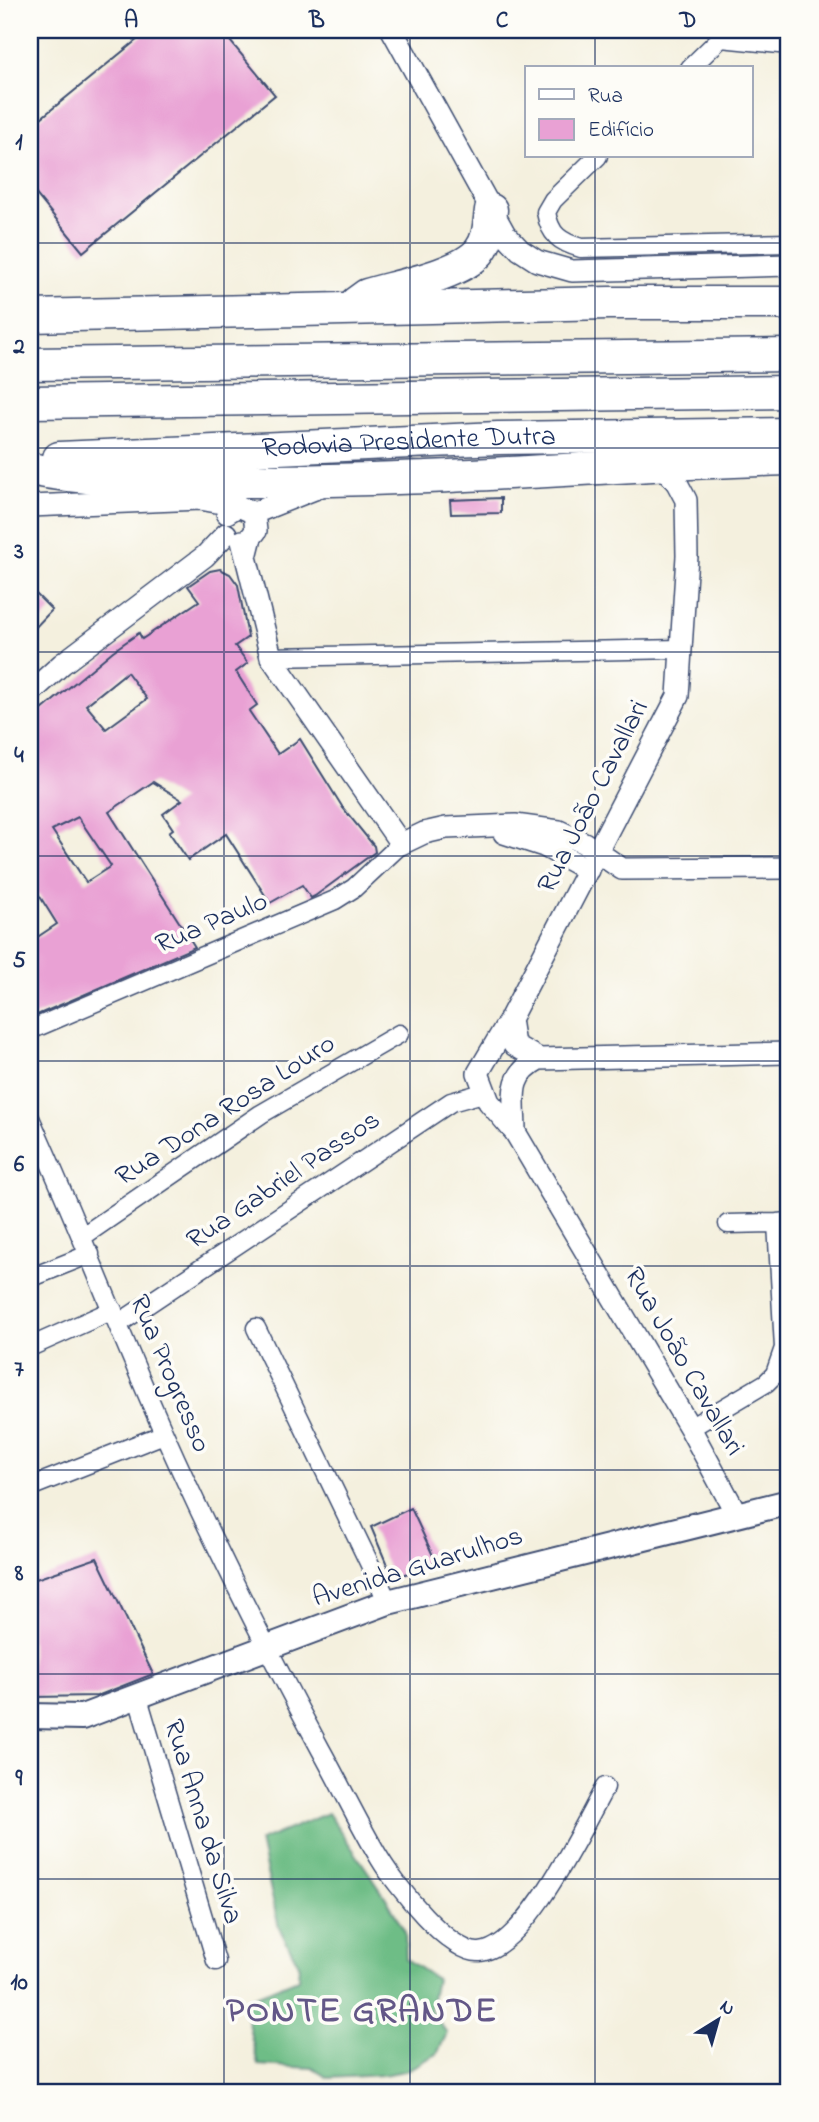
<svg xmlns="http://www.w3.org/2000/svg" width="819" height="2122" font-family="'Indie Flower',sans-serif">
  <rect width="100%" height="100%" fill="#fdfcf7"/>
  <filter id="ink" filterUnits="userSpaceOnUse"><feTurbulence type="fractalNoise" baseFrequency=".0143" numOctaves="2"/><feDisplacementMap in="SourceGraphic" scale="14" xChannelSelector="R" yChannelSelector="G"/><feConvolveMatrix kernelMatrix="1 2 1 2 8 2 1 2 1" color-interpolation-filters="sRGB"/></filter>
  <filter id="wash" filterUnits="userSpaceOnUse"><feTurbulence type="fractalNoise" baseFrequency=".00686" numOctaves="4" result="noise"/><feDisplacementMap in="SourceGraphic" scale="28" xChannelSelector="R" yChannelSelector="G"/><feGaussianBlur stdDeviation="1.57" result="paint"/><feColorMatrix in="noise" values="0 0 0 0 0 0 0 0 0 0 0 0 0 0 0 0 0 1.4 0 .05"/><feComposite in="paint" operator="in"/></filter>
  <g filter="url(#wash)">
    <rect width="100%" height="100%" fill="#f4f0de"/>
    <path fill="#6ebd86" stroke="#447672" stroke-width="2" d="M 328,1813 L 386,1898 L 405,1932 L 406,1959 L 436,1979 L 430,2009 L 447,2033 L 437,2054 L 405,2071 L 383,2075 L 328,2078 L 312,2068 L 258,2065 L 243,2001 L 298,1979 L 299,1965 L 279,1928 L 260,1841 Z"/>
    <g id="blocks">
      <path fill="#e9a1d4" fill-rule="evenodd" d="M 149,30 L 221,30 L 275,95 L 83,252 L 30,187 L 30,127 Z
        M 501,498 L 501,513 L 451,514 L 450,500 Z
        M 220,569 L 230,574 L 238,585 L 248,637 L 235,646 L 248,663 L 236,672 L 257,705 L 249,711 L 278,754 L 300,739 L 343,808 L 374,846 L 375,852 L 315,896 L 311,898 L 302,885 L 270,903 L 226,834 L 188,860 L 169,832 L 173,829 L 163,814 L 182,800 L 153,782 L 109,812 L 195,947 L 30,1018 L 30,942 L 57,924 L 39,895 L 30,900 L 30,720 L 113,651 L 139,633 L 142,639 L 199,601 L 188,586 L 210,571 ZM 127,672 L 147,699 L 106,729 L 86,705 ZM 78,817 L 111,866 L 86,882 L 52,830 Z
        M 30,588 L 52,610 L 30,633 Z
        M 411,1508 L 436,1562 L 393,1579 L 371,1527 Z
        M 97,1558 L 153,1674 L 97,1696 L 32,1697 L 30,1581 Z"/>
    </g>
  </g>
  <g filter="url(#ink)">
    <use href="#blocks" fill-opacity="0" stroke="#3c4c71" stroke-width="2"/>
    <g fill="none" stroke-linecap="round" stroke-linejoin="round">
      <g stroke="#3c4c71" stroke-width="21">
        <path id="minor" d="M 721,38 L 789,45
          M 690,68 L 727,32
          M 598,156 L 553,200 L 546,212 C 550,235 560,242 581,248 L 789,243
          M 271,657 L 681,649
          M 30,1030 L 335,900 L 354,888 L 401,844
          M 30,1118 C 77,1222 118,1329 164,1433 C 212,1541 265,1646 321,1750 C 341,1786 359,1824 380,1859 C 395,1884 450,1955 480,1952 C 527,1947 583,1826 605,1787
          M 728,1224 L 777,1223
          M 83,1236 L 261,1114 L 399,1034
          M 30,1278 L 90,1254
          M 118,1324 L 451,1102 L 483,1093
          M 256,1328 L 388,1602
          M 30,1347 L 113,1310
          M 690,1428 L 766,1383 L 775,1374 L 784,1348 L 777,1223 L 789,1222
          M 30,1487 L 164,1434
          M 138,1698 L 216,1961"/>
      </g>
      <g stroke="#3c4c71" stroke-width="24">
        <path id="tertiary" d="M 392,30 L 505,234 L 520,250 L 537,261 L 572,271 L 789,265
          M 661,463 L 677,483 L 686,500 L 687,556 L 678,696 L 510,1019 L 478,1073 L 489,1102 L 515,1132 L 690,1428 L 736,1513
          M 30,506 L 200,499 L 238,506
          M 227,513 L 238,506 L 254,513 L 256,531 L 251,537 L 247,553
          M 254,513 L 317,488
          M 242,541 L 271,657 L 401,844 L 424,833 L 446,828 L 515,825 L 559,831 L 584,843 L 622,869 L 789,868
          M 30,693 L 62,664 L 205,556 L 226,534
          M 504,833 L 544,846 L 588,870
          M 510,1019 L 514,1045 L 539,1059
          M 515,1132 C 515,1099 506,1076 539,1059 L 789,1053"/>
      </g>
      <g stroke="#3c4c71" stroke-width="28">
        <path id="secondary" d="M 30,1716 L 82,1717 L 388,1602 L 789,1502"/>
      </g>
      <g stroke="#3c4c71" stroke-width="35">
        <g id="motorway">
          <path d="M 356,303 L 367,295 C 397,286 459,275 479,252 C 489,240 489,225 491,210"/>
          <path d="M 30,316 L 609,303 L 789,303"/>
          <path d="M 30,364 L 789,355"/>
          <path d="M 30,402 L 789,392"/>
          <path id="s1" d="M 59,458 L 498,438 L 789,434"/>
          <path d="M 30,469 C 99,483 171,480 242,481 C 424,482 607,465 789,459"/>
        </g>
      </g>
      <use href="#minor" stroke="#fff" stroke-width="18"/>
      <use href="#tertiary" stroke="#fff" stroke-width="21"/>
      <use href="#secondary" stroke="#fff" stroke-width="24"/>
      <use href="#motorway" stroke="#fff" stroke-width="32"/>
    </g>
  </g>
  <path fill="none" stroke="#1b2f5e" stroke-width="2" stroke-opacity="0.55" d="M 224,30 L 224,2092M 410,30 L 410,2092M 595,30 L 595,68M 595,156 L 595,2092M 30,243 L 789,243M 30,448 L 789,448M 30,652 L 789,652M 30,856 L 789,856M 30,1061 L 789,1061M 30,1266 L 789,1266M 30,1470 L 789,1470M 30,1674 L 789,1674M 30,1879 L 789,1879"/>
  <g text-anchor="middle" dominant-baseline="central" stroke-width="7" stroke-linejoin="round" paint-order="stroke">
    <g font-size="28" fill="#1b2f5e" stroke="#fdfcf7">
      <text stroke="none"><textPath href="#s1" startOffset="350">Rodovia Presidente Dutra</textPath></text>
      <text transform="translate(594 797) rotate(-63)">Rua João Cavallari</text>
      <text transform="translate(212 924) rotate(-23)">Rua Paulo</text>
      <text transform="translate(226 1111) rotate(-33)">Rua Dona Rosa Louro</text>
      <text transform="translate(284 1181) rotate(-34)">Rua Gabriel Passos</text>
      <text transform="translate(683 1362) rotate(60)">Rua João Cavallari</text>
      <text transform="translate(169 1374) rotate(67)">Rua Progresso</text>
      <text transform="translate(418 1568) rotate(-17)">Avenida Guarulhos</text>
      <text transform="translate(202 1822) rotate(73)">Rua Anna da Silva</text>
    </g>
    <g font-size="35" font-weight="bold" letter-spacing="2" fill="#635787" stroke="#fdfcf7">
      <text x="362" y="2012">PONTE GRANDE</text>
    </g>
  </g>
  <rect width="819" height="2122" fill="none" stroke="#fdfcf7" stroke-width="77"/>
  <rect x="525" y="66" width="228" height="91" fill="#fdfcf7" stroke="#a3aaba" stroke-width="2"/>
  <rect x="539" y="89" width="35" height="10" fill="#ffffff" stroke="#a3aaba" stroke-width="2"/>
  <text x="588" y="102" font-size="21" fill="#1b2f5e">Rua</text>
  <rect x="539" y="119" width="35" height="21" fill="#e9a1d4" stroke="#a3aaba" stroke-width="2"/>
  <text x="588" y="136" font-size="21" fill="#1b2f5e">Edifício</text>
  <g transform="translate(718 2020) rotate(37)" stroke="#fdfcf7" stroke-width="5" paint-order="stroke">
  <path d="M0-5L12 26L0 18L-12 26Z" fill="#1b2f5e"/>
  <text y="-10" font-size="19" font-weight="bold" text-anchor="middle" fill="#1b2f5e">N</text>
  </g>
  <rect x="38" y="38" width="742" height="2046" fill="none" stroke="#1b2f5e" stroke-width="2.5"/>
  <g font-size="23" text-anchor="middle" font-weight="bold" fill="#1b2f5e">
    <text x="131" y="27">A</text>
    <text x="317" y="27">B</text>
    <text x="502" y="27">C</text>
    <text x="688" y="27">D</text>
    <text x="19" y="149">1</text>
    <text x="19" y="353">2</text>
    <text x="19" y="558">3</text>
    <text x="19" y="762">4</text>
    <text x="19" y="967">5</text>
    <text x="19" y="1171">6</text>
    <text x="19" y="1376">7</text>
    <text x="19" y="1580">8</text>
    <text x="19" y="1785">9</text>
    <text x="19" y="1989">10</text>
  </g>
</svg>
